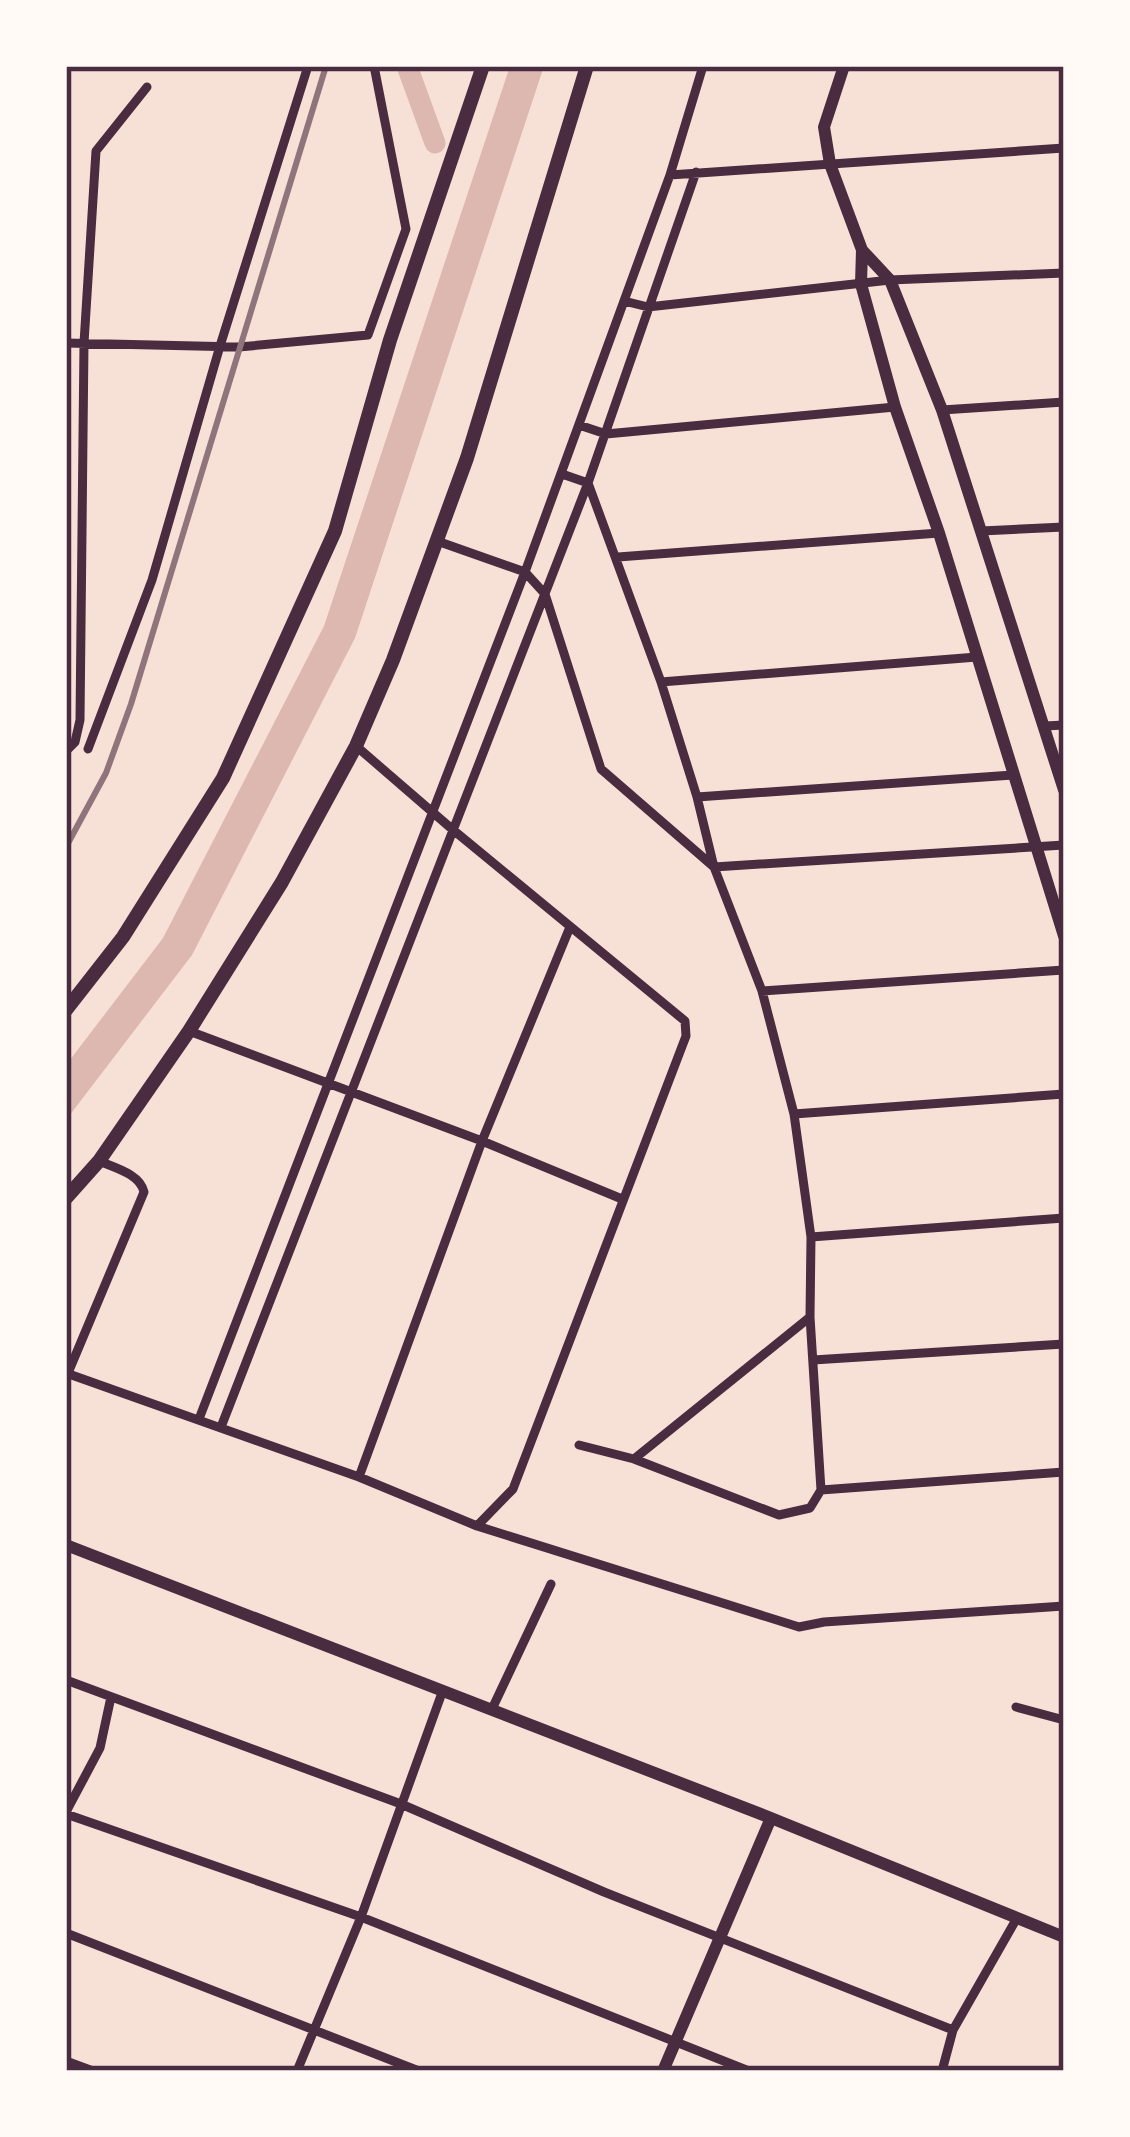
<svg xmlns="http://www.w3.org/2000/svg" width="1130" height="2137" font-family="'Roboto Condensed',sans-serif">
  <rect width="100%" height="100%" fill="#f7e1d7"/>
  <path fill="#dcb8b0" d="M 510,66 L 544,66 L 355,638 L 192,955 L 66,1120 L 66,1065 L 163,938 L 324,626 Z"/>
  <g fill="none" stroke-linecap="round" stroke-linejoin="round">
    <path stroke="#dcb8b0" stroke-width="21" d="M 407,66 L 435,143"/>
    <path stroke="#4a2c40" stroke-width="9" d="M 670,175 L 1064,148
      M 624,301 L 648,307 L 890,280 L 1064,273
      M 66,343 L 239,347 L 368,335 L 406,229 L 374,66
      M 942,410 L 1064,402
      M 579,425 L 606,434 L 895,407
      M 562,474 L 588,483 L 661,682 L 697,797 L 714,867 L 762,991 L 794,1114 L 811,1237 L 810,1317 L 821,1490 L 810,1508 L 779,1515 L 634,1459 L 579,1445
      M 981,531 L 1064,527
      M 437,541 L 525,572 L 545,594 L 601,769 L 714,867
      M 618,557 L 939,533
      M 661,682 L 977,657
      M 1045,726 L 1064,725
      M 356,746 L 452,829 L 685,1021 L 686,1036 L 513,1489 L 477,1526
      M 88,749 L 152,580 L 220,346 L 308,66
      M 66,751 L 75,742 L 80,720 L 84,343 L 96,151 L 147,87
      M 697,797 L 1013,775
      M 714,867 L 1064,845
      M 762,991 L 1064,970
      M 189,1031 L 482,1141 L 622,1199
      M 794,1114 L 1064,1094
      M 811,1237 L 1064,1218
      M 813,1360 L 1064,1344
      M 66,1373 L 359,1477 L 477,1526 L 799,1627 L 824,1622 L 1064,1606
      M 68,1373 L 144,1192 C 140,1174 115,1168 99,1161
      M 199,1419 L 525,572 L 670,175 L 703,66
      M 221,1427 L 588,483 L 696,172
      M 634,1459 L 810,1317
      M 359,1477 L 482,1141 L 570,927
      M 821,1490 L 1064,1472
      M 66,1680 L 401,1804 L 604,1892 L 953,2030
      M 1016,1707 L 1064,1720
      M 492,1709 L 551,1584
      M 66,1812 L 100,1748 L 111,1697
      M 66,1814 L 361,1917 L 749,2071
      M 66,1933 L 419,2071
      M 66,2061 L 93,2071
      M 297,2071 L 361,1917 L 443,1690
      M 942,2071 L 953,2030 L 1017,1918"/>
    <path stroke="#4a2c40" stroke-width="12" d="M 844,66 L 824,127 L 830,164 L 862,250 L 890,280 L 942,410 L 1064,790
      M 862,250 L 861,284 L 895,407 L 939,533 L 1064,936
      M 66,1545 L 771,1818 L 1064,1937
      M 663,2071 L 771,1818"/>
    <path stroke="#4a2c40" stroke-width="14" d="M 66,1010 L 123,937 L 223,778 L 335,531 L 390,340 L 483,66
      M 66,1198 L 99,1161 L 189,1031 L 282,882 L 356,746 L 393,660 L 467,458 L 587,66"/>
    <path stroke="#8f747c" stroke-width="6" d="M 66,847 L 106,773 L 131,704 L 326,66"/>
  </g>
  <rect width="1130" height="2137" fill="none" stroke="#fffaf5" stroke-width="138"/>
  <rect x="69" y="69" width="992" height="1999" fill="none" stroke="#4a2c40" stroke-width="4.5"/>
</svg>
